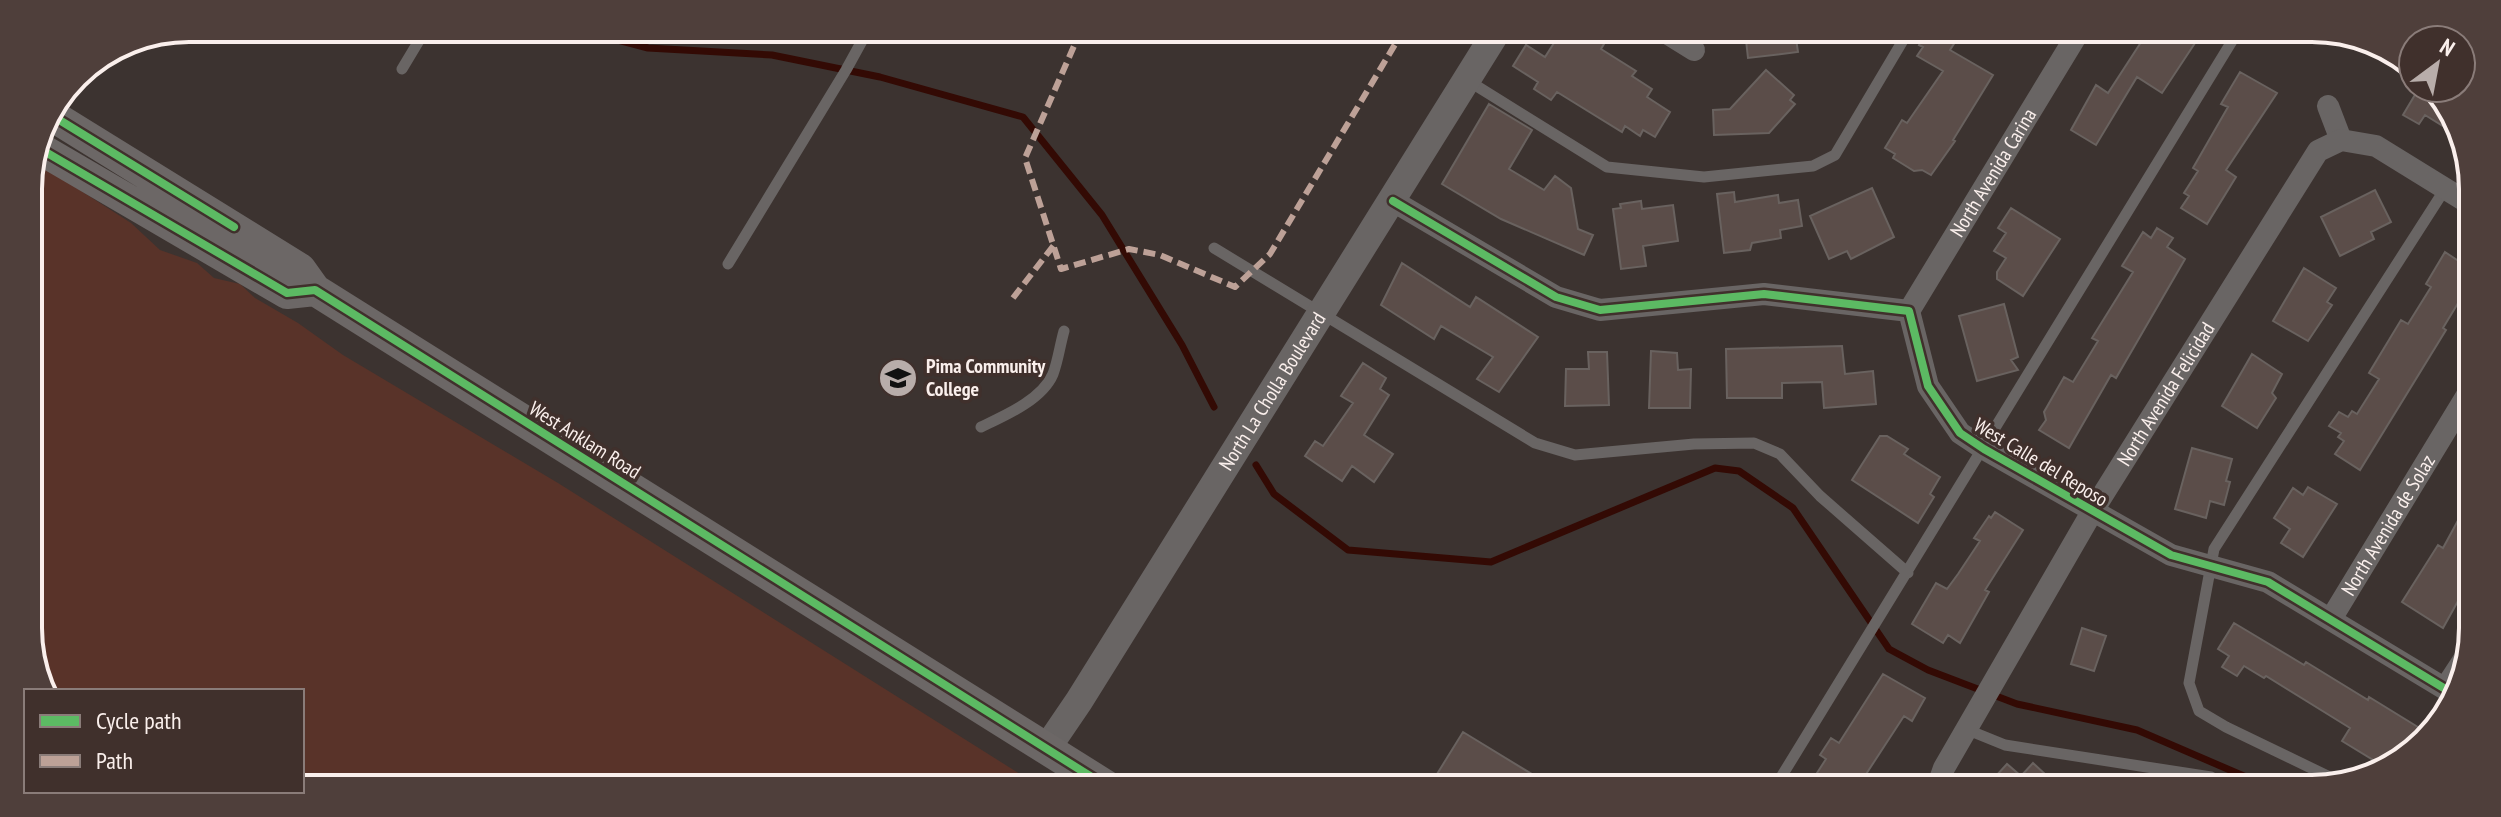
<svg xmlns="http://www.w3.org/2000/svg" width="2501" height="817" font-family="'PT Sans Narrow',sans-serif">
  <rect width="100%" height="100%" fill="#3c3330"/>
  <path fill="#593329" d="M 33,160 L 131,223 L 160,250 L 197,263 L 214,278 L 240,284 L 255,298 L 298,323 L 343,355 L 558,483 L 1039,786 L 302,784 L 302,691 L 47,691 L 31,659 L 28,179 Z"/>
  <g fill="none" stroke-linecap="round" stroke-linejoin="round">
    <path stroke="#330a04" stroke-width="7" d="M 576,29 L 648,48 L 772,55 L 880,77 L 1023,117 L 1102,215 L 1182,345 L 1214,407
      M 1256,465 L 1274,494 L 1348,550 L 1491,562 L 1715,468 L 1739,471 L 1793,508 L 1889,649 L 1928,670 L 2017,704 L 2137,730 L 2274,789"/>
  </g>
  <path fill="#5b4d49" stroke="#69625f" stroke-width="2" d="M 1561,32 L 1596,32 L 1607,39 L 1601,49 L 1636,71 L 1632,76 L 1652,89 L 1647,97 L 1670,112 L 1655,137 L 1643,130 L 1640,136 L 1625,126 L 1622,132 L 1557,92 L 1551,100 L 1534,89 L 1538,82 L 1513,66 L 1526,45 L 1545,57 Z
    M 1767,32 L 1795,32 L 1798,52 L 1748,58 L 1746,40 L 1768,38 Z
    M 1927,32 L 1961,33 L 1950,50 L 1993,75 L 1953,140 L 1955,141 L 1931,175 L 1922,170 L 1914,171 L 1893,158 L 1895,154 L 1885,148 L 1902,120 L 1907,123 L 1943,71 L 1917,56 L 1923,47 L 1919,45 Z
    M 2147,33 L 2187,33 L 2197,40 L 2162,93 L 2137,77 L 2096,145 L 2071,130 L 2096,85 L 2108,93 Z
    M 1766,70 L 1794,95 L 1790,100 L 1795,104 L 1769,133 L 1714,135 L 1713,110 L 1730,109 Z
    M 2240,72 L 2277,93 L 2226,170 L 2236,177 L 2207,224 L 2181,208 L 2189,196 L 2184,193 L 2198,171 L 2193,168 L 2228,107 L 2221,104 Z
    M 2419,88 L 2436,88 L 2459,136 L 2425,115 L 2419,124 L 2403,115 Z
    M 1489,104 L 1532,130 L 1509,169 L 1544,190 L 1555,176 L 1571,188 L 1578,229 L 1593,235 L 1584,255 L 1501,219 L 1442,184 Z
    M 1872,188 L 1894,237 L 1851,259 L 1847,251 L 1829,259 L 1810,216 Z
    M 2375,190 L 2391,222 L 2371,232 L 2374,239 L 2340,256 L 2321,217 Z
    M 1734,192 L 1735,202 L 1778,195 L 1779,203 L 1798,200 L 1802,226 L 1780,230 L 1781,238 L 1752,243 L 1750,250 L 1724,253 L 1717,194 Z
    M 1641,201 L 1642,209 L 1673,205 L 1678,241 L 1643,246 L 1646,266 L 1621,269 L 1613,209 L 1621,208 L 1620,204 Z
    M 2011,208 L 2060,239 L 2023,296 L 1997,279 L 1997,272 L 2006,258 L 1994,251 L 2006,233 L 1998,228 Z
    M 2157,228 L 2173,238 L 2167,247 L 2185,259 L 2116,378 L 2111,375 L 2069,448 L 2039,430 L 2046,420 L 2044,412 L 2064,377 L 2073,382 L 2098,341 L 2092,338 L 2133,272 L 2122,266 L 2143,232 L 2151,238 Z
    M 2445,252 L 2469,268 L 2469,285 L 2443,328 L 2446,330 L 2360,470 L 2335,454 L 2344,441 L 2338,437 L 2341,433 L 2329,426 L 2339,412 L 2348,417 L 2352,411 L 2357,414 L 2379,379 L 2369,373 L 2401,320 L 2408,324 L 2431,287 L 2426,284 Z
    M 1402,263 L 1470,307 L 1476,297 L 1538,337 L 1499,392 L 1477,379 L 1493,357 L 1441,326 L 1434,339 L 1381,305 Z
    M 2304,268 L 2336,288 L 2327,302 L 2332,305 L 2308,341 L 2273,321 Z
    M 2004,304 L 2018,357 L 2011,360 L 2018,370 L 1977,381 L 1959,316 Z
    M 1842,346 L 1845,374 L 1873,371 L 1876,404 L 1824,408 L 1822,382 L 1782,383 L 1782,398 L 1727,398 L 1726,349 Z
    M 1651,351 L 1677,353 L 1678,370 L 1691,369 L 1690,408 L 1649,408 Z
    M 1588,352 L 1607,352 L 1609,405 L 1565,406 L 1566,369 L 1589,369 Z
    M 2252,354 L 2282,374 L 2272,393 L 2276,398 L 2257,428 L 2222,406 Z
    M 1363,363 L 1386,378 L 1380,389 L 1389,395 L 1364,435 L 1393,454 L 1374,482 L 1352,466 L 1342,481 L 1305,456 L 1315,441 L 1323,446 L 1353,403 L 1341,396 Z
    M 1880,436 L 1887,436 L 1908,449 L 1904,454 L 1940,477 L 1930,494 L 1934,497 L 1918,523 L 1852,480 Z
    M 2192,448 L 2232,459 L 2226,481 L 2230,482 L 2224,505 L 2210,501 L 2206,518 L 2175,509 Z
    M 2308,487 L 2337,504 L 2303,557 L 2281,543 L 2290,529 L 2274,518 L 2293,488 L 2303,495 Z
    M 2468,502 L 2468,583 L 2443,628 L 2402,602 L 2438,545 L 2443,548 Z
    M 1995,512 L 2023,530 L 1985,590 L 1989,592 L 1960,643 L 1948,635 L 1943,643 L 1912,624 L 1936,583 L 1947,589 L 1958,574 L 1980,541 L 1974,538 L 1989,516 L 1991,518 Z
    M 2234,623 L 2304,665 L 2306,662 L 2368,700 L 2369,697 L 2426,732 L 2411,756 L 2383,766 L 2342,741 L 2350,728 L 2266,676 L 2264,678 L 2244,666 L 2237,676 L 2222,667 L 2229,656 L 2218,649 Z
    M 2082,628 L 2106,636 L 2094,671 L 2071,664 Z
    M 1883,674 L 1925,698 L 1912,721 L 1904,716 L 1857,788 L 1808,787 L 1826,759 L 1820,755 L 1831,738 L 1839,743 Z
    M 1463,732 L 1553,787 L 1429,787 Z
    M 2033,763 L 2060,788 L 1985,788 L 2007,764 L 2021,776 Z"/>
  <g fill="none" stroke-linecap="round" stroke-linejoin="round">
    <path stroke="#696564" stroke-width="11" d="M 402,69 L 426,29
      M 1467,80 L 1607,167 L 1704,177 L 1813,166 L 1835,155 L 1908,32
      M 1214,248 L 1535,443 L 1575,455 L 1694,444 L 1754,443 L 1780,454 L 1820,496 L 1908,573
      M 728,264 L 846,70 L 868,30
      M 981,427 C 1004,416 1042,400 1053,374 C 1058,361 1060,345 1064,331
      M 2440,686 L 2468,643
      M 1968,730 L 2005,745 L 2211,777 L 2230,788
      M 2340,782 L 2226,727 L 2199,711 L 2189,683 L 2214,549 L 2445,189
      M 1775,787 L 2237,33"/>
    <g stroke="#696564" stroke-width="22">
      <path d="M 1665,32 L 1694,50"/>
      <path d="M 2328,106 L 2341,140"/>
      <path d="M 1393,201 L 1556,297 L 1600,310 L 1764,294 L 1909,311 L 1928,386 L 1960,433 L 1984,449 L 2171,555 L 2268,582 L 2452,693"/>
      <path id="s1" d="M 1909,311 L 2078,33"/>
      <path id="s2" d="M 2331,619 L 2469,392"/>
      <path id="s3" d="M 1937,788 L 1944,768 L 2092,512 L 2318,151 L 2341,140 L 2376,146 L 2470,204"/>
    </g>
    <path stroke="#696564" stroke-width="28" id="s4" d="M 1047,748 L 1079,701 L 1497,31"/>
    <path stroke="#6c6766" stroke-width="32" d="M 48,113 L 300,269 L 315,290 L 1106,786
      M 37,147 L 287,293 L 315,290"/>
    <path stroke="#bda197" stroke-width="6" stroke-dasharray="12 6" stroke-linecap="butt" d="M 1081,30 L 1025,158 L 1061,269 L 1129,249 L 1160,255 L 1235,287 L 1270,254 L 1403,31
      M 1013,298 L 1054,245"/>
    <g stroke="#40302c" stroke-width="13">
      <path id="cycleway" d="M 48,113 L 234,227
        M 37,147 L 287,293 L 315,290 L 1106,786
        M 1393,201 L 1556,297 L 1600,310 L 1764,294 L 1909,311 L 1928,386 L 1960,433 L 1984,449 L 2171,555 L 2268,582 L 2452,693"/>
    </g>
    <use href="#cycleway" stroke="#5cba63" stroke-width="8"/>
  </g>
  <defs>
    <g id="university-disc" transform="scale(2)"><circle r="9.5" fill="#b8adaa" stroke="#40302c"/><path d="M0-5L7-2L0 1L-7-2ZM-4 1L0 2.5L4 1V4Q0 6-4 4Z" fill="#111"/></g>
  </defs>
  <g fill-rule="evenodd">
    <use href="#university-disc" x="898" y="378"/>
  </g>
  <g text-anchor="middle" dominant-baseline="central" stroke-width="7" stroke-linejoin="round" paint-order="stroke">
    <g font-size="20" fill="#faefec" stroke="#40302c">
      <text stroke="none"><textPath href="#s1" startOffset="162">North Avenida Carina</textPath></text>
      <text stroke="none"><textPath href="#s4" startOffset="422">North La Cholla Boulevard</textPath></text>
      <text stroke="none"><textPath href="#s3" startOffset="456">North Avenida Felicidad</textPath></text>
      <text transform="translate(585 440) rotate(32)">West Anklam Road</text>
      <text transform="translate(2041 462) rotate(31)">West Calle del Reposo</text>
      <text stroke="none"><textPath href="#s2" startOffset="110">North Avenida de Solaz</textPath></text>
    </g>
    <g font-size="20" font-weight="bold" fill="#faefec" stroke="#40302c" text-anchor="start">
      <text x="926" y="366">Pima Community<tspan x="926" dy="23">College</tspan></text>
    </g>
  </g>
  <path d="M0 0H2501V817H0ZM189 42H2312A147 147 0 0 1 2459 189V628A147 147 0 0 1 2312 775H189A147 147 0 0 1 42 628V189A147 147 0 0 1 189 42Z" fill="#4f3f3b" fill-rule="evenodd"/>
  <path fill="none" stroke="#faefec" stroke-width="4" d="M189 42H2312A147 147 0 0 1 2459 189V628A147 147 0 0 1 2312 775H189A147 147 0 0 1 42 628V189A147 147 0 0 1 189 42Z"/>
  <rect x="24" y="689" width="280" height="104" fill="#40302c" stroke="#8a7c79" stroke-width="2"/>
  <rect x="40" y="715" width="40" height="12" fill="#5cba63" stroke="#8a7c79" stroke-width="2"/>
  <text x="96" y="729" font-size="24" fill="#faefec">Cycle path</text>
  <rect x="40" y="755" width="40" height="12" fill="#bda197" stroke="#8a7c79" stroke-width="2"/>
  <text x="96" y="769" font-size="24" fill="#faefec">Path</text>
  <g transform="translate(2437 64) rotate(32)"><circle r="38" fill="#40302c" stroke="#8a7c79" stroke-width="2"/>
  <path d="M0-6L14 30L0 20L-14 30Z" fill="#b8adaa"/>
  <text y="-12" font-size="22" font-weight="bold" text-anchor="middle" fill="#faefec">N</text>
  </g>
</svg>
